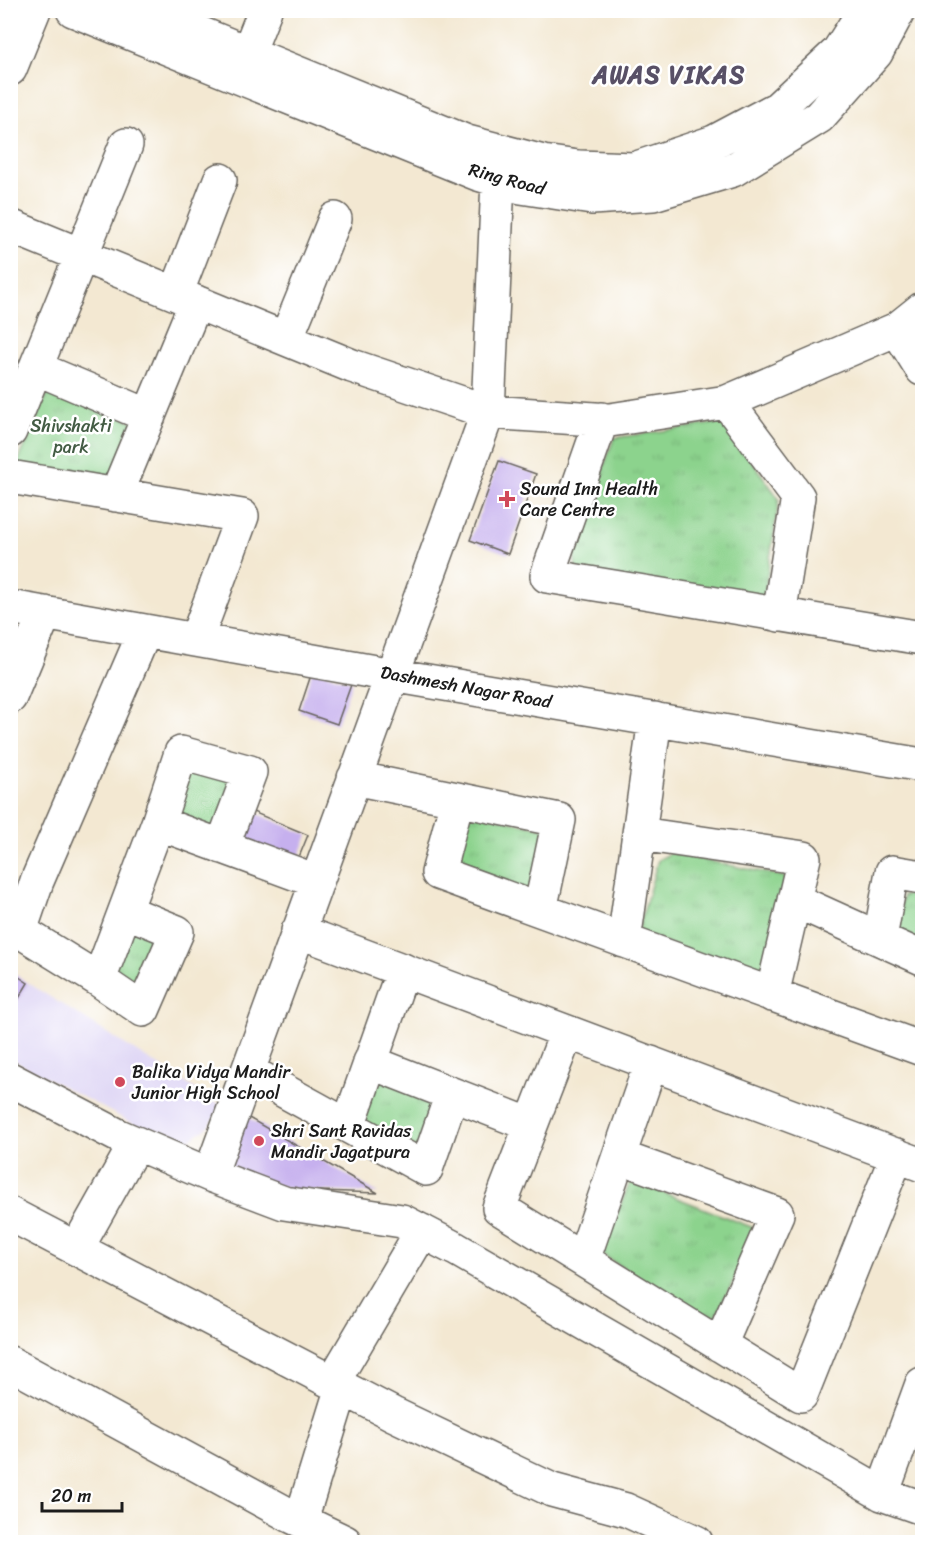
<svg xmlns="http://www.w3.org/2000/svg" width="933" height="1553" font-family="Sriracha,sans-serif">
  <defs>
    <pattern id="grass-tufts" width="24" height="20" patternUnits="userSpaceOnUse" patternTransform="scale(1.5)"><rect width="24" height="20" fill="#8cd38d"/><path d="M3 7l-1-3M5 7V3M7 7l1-3M15 17l-1-3M17 17v-4M19 17l1-3" fill="none" stroke="#78b579"/></pattern>
  </defs>
  <rect width="100%" height="100%" fill="#fff"/>
  <filter id="ink" filterUnits="userSpaceOnUse"><feTurbulence type="fractalNoise" baseFrequency=".0167" numOctaves="2"/><feDisplacementMap in="SourceGraphic" scale="12" xChannelSelector="R" yChannelSelector="G"/><feConvolveMatrix kernelMatrix="1 2 1 2 8 2 1 2 1" color-interpolation-filters="sRGB"/></filter>
  <filter id="wash" filterUnits="userSpaceOnUse"><feTurbulence type="fractalNoise" baseFrequency=".008" numOctaves="4" result="noise"/><feDisplacementMap in="SourceGraphic" scale="24" xChannelSelector="R" yChannelSelector="G"/><feGaussianBlur stdDeviation="1.35" result="paint"/><feColorMatrix in="noise" values="0 0 0 0 0 0 0 0 0 0 0 0 0 0 0 0 0 1.4 0 .05"/><feComposite in="paint" operator="in"/></filter>
  <g filter="url(#wash)">
    <rect width="100%" height="100%" fill="#f3e8d2"/>
    <path fill="#ded5f5" d="M 28,983 L 222,1106 L 210,1125 L 179,1148 L 11,1059 L 11,1013 Z"/>
    <path fill="url(#grass-tufts)" stroke="#547854" stroke-width="1.5" d="M 50,387 L 136,423 L 111,480 L 16,467 Z
      M 724,422 L 779,499 L 763,604 L 576,570 L 574,551 L 614,438 Z
      M 188,764 L 238,777 L 215,838 L 166,821 Z
      M 463,810 L 545,829 L 533,900 L 448,864 Z
      M 671,853 L 786,877 L 765,975 L 637,934 L 658,860 Z
      M 922,893 L 922,949 L 894,938 L 903,896 Z
      M 126,921 L 163,936 L 141,993 L 106,972 Z
      M 377,1073 L 433,1095 L 423,1153 L 359,1121 Z
      M 631,1180 L 759,1230 L 711,1326 L 600,1253 Z"/>
    <g id="blocks">
      <path fill="#c6b0ee" d="M 499,461 L 536,474 L 508,554 L 470,540 Z
        M 313,669 L 352,682 L 337,724 L 299,711 Z
        M 241,807 L 308,835 L 297,862 L 230,834 Z
        M 10,971 L 28,983 L 10,1013 Z
        M 242,1114 L 378,1193 L 293,1190 L 219,1167 Z"/>
    </g>
  </g>
  <g filter="url(#ink)">
    <use href="#blocks" fill-opacity="0" stroke="#67635c" stroke-width="1.5"/>
    <g fill="none" stroke-linecap="round" stroke-linejoin="round">
      <g stroke="#67635c" stroke-width="36">
        <path id="minor" d="M 73,10 L 478,174 L 521,187 L 592,198 L 653,194 L 733,170 L 819,117 L 876,53 L 899,10
          M 143,10 L 467,142 L 543,162 L 578,167 L 634,169 L 714,142 L 778,108 L 838,52 L 865,10
          M 248,53 L 265,10
          M 10,69 L 34,10
          M 10,226 L 352,366 L 488,412 L 610,420 L 727,402 L 897,329 L 922,309
          M 176,294 L 220,180
          M 897,329 L 922,369
          M 286,339 L 335,219
          M 36,368 L 149,416
          M 727,402 L 798,497 L 779,615
          M 602,419 L 547,576 L 922,638
          M 10,431 L 126,145
          M 10,477 L 242,516 L 196,640
          M 116,495 L 196,302
          M 10,607 L 392,675 L 922,765
          M 10,697 L 45,613
          M 354,778 L 559,820 L 540,910
          M 457,800 L 438,873 L 922,1049
          M 158,823 L 316,881
          M 640,834 L 804,858 L 772,995
          M 794,900 L 922,958
          M 125,911 L 177,932 L 143,1010 L 99,980 L 20,931 L 37,881 L 145,631
          M 298,931 L 922,1165
          M 880,938 L 892,872 L 922,877
          M 624,941 L 655,719
          M 99,980 L 158,823 L 181,753 L 250,772 L 222,847
          M 567,1032 L 499,1208 L 801,1395 L 897,1155
          M 370,1062 L 531,1125
          M 248,1071 L 426,1169 L 452,1094
          M 10,1079 L 119,1136 L 210,1175 L 284,1203 L 402,1221 L 456,1249 L 882,1494 L 922,1508
          M 348,1126 L 403,970
          M 620,1157 L 777,1214 L 720,1345
          M 210,1175 L 488,412 L 498,180 L 501,151
          M 10,1214 L 393,1414 L 552,1490 L 626,1510 L 696,1542
          M 77,1248 L 136,1143
          M 583,1260 L 651,1063
          M 10,1363 L 291,1516 L 345,1542
          M 333,1382 L 422,1231
          M 882,1494 L 922,1384
          M 301,1520 L 342,1387"/>
      </g>
      <use href="#minor" stroke="#fff" stroke-width="33"/>
    </g>
  </g>
  <g fill="#d1495b" stroke="#fff" stroke-width="2">
    <path d="M504 490h6v6h6v6h-6v6h-6v-6h-6v-6h6z"/>
    <circle cx="120" cy="1082" r="6"/>
    <circle cx="259" cy="1141" r="6"/>
  </g>
  <g text-anchor="middle" dominant-baseline="central" stroke-width="5" stroke-linejoin="round" paint-order="stroke">
    <g font-size="18" fill="#1c1c1c" stroke="#fff">
      <text transform="translate(507 179) rotate(15)">Ring Road</text>
      <text transform="translate(466 687) rotate(10)">Dashmesh Nagar Road</text>
    </g>
    <g font-size="18" fill="#435c44" stroke="#fff">
      <text x="71" y="426">Shivshakti<tspan x="71" dy="21">park</tspan></text>
    </g>
    <g font-size="18" fill="#1c1c1c" stroke="#fff" text-anchor="start">
      <text x="520" y="489">Sound Inn Health<tspan x="520" dy="21">Care Centre</tspan></text>
      <text x="132" y="1072">Balika Vidya Mandir<tspan x="132" dy="21">Junior High School</tspan></text>
      <text x="271" y="1131">Shri Sant Ravidas<tspan x="271" dy="21">Mandir Jagatpura</tspan></text>
    </g>
    <g font-size="24" font-weight="bold" letter-spacing="1.5" fill="#585066" stroke="#fff">
      <text x="669" y="75">AWAS VIKAS</text>
    </g>
  </g>
  <rect width="933" height="1553" fill="none" stroke="#fff" stroke-width="36"/>
  <path d="M42 1502v9h80v-9" fill="none" stroke="#1c1c1c" stroke-width="3"/>
  <text x="51" y="1502" font-size="18" fill="#1c1c1c" stroke="#ffffff" stroke-width="4.5" paint-order="stroke">20 m</text>
</svg>
